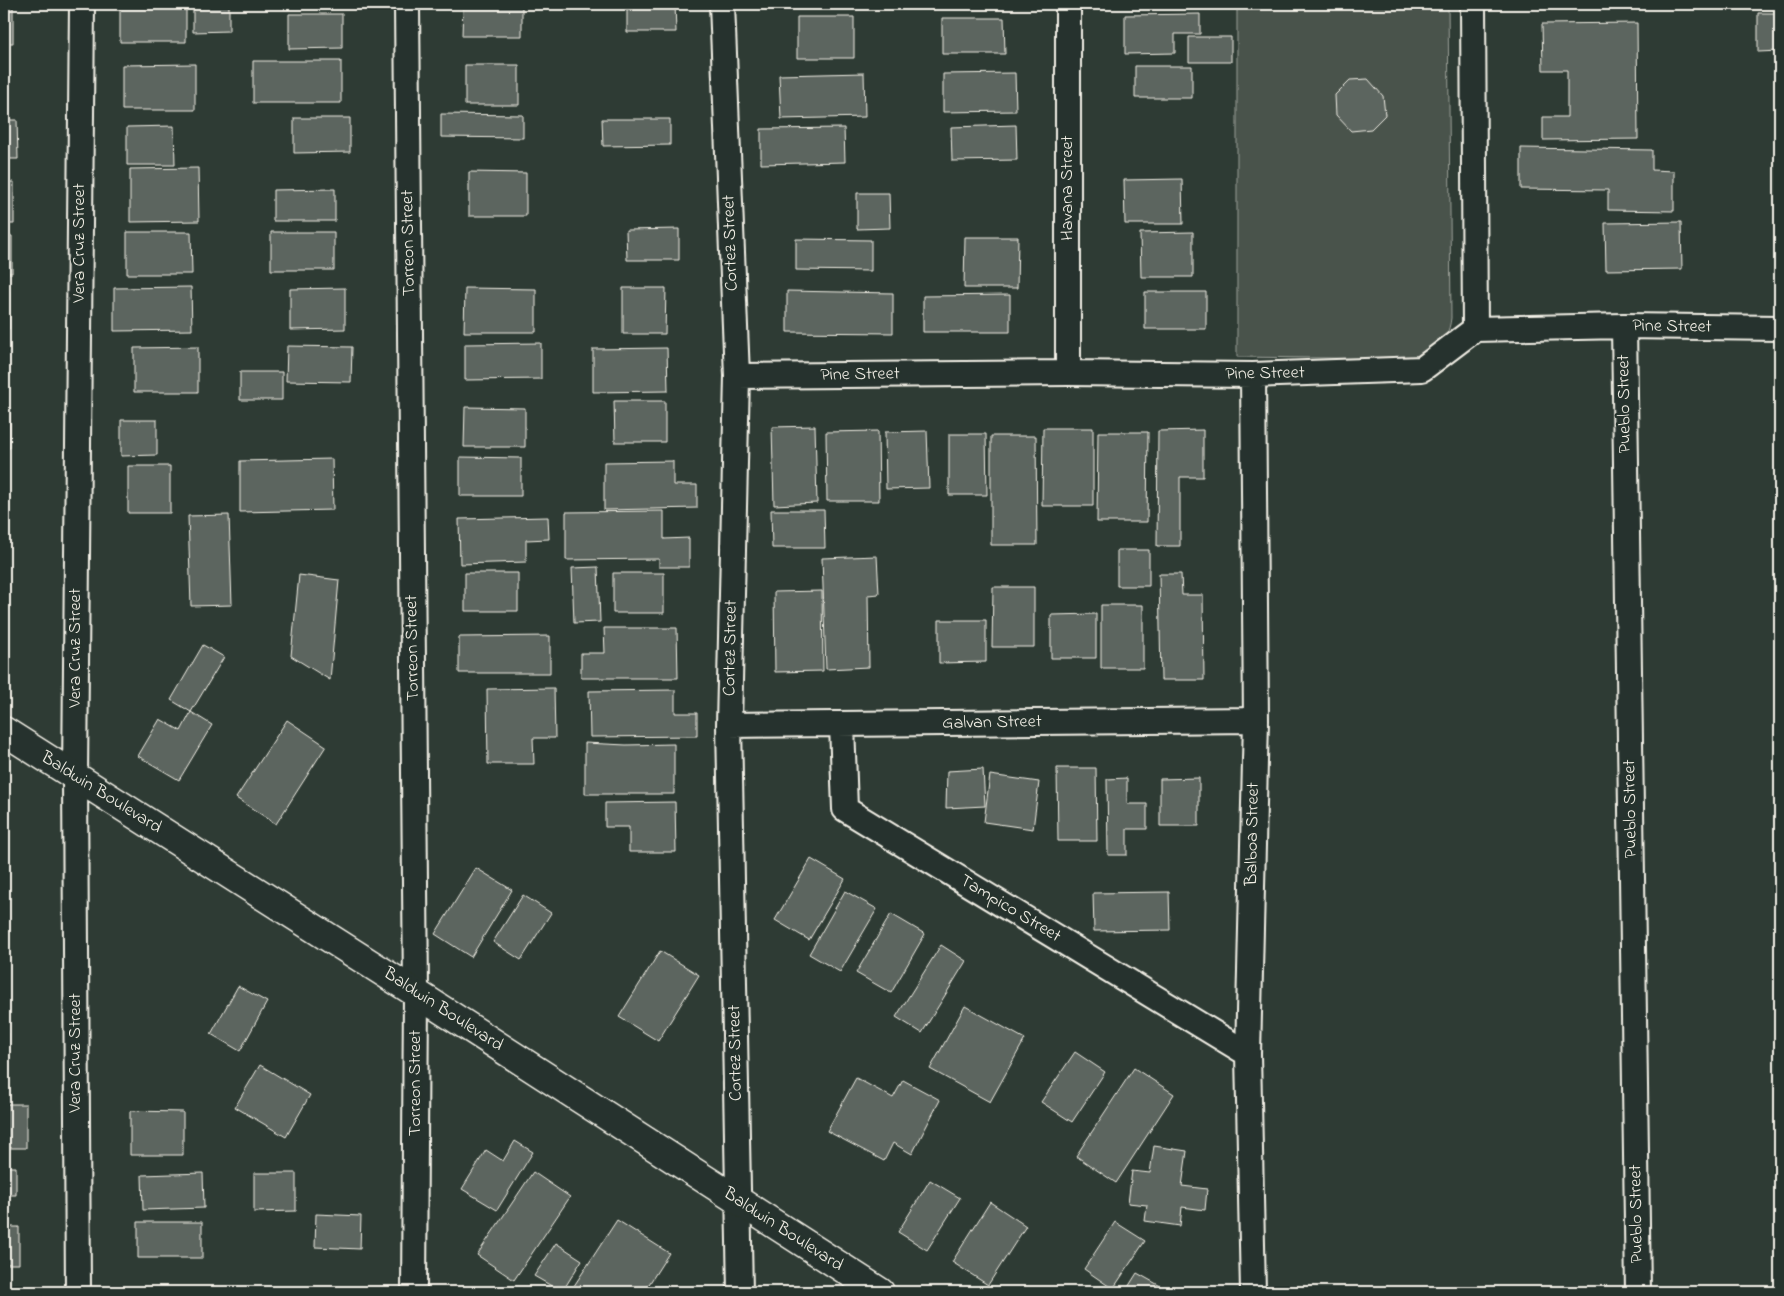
<svg xmlns="http://www.w3.org/2000/svg" width="1784" height="1296" font-family="'Indie Flower',sans-serif">
  <rect width="100%" height="100%" fill="#2e3b34"/>
  <filter id="ink" filterUnits="userSpaceOnUse"><feTurbulence type="fractalNoise" baseFrequency=".02" numOctaves="2"/><feDisplacementMap in="SourceGraphic" scale="10" xChannelSelector="R" yChannelSelector="G"/><feConvolveMatrix kernelMatrix="1 2 1 2 8 2 1 2 1" color-interpolation-filters="sRGB"/></filter>
  <g filter="url(#ink)">
    <path fill="#48524c" stroke="#9ea29a" d="M 1237,4 L 1448,4 L 1451,318 C 1448,345 1432,352 1408,359 L 1237,357 Z"/>
    <path fill="#5c655e" stroke="#f4f1e8" d="M 4,4 L 13,4 L 13,43 L 4,43 Z
      M 120,4 L 186,4 L 186,42 L 120,42 Z
      M 193,4 L 229,4 L 229,31 L 193,32 Z
      M 463,4 L 522,4 L 522,36 L 462,36 Z
      M 627,4 L 675,4 L 676,32 L 627,32 Z
      M 1120,4 L 1182,4 L 1182,6 L 1120,6 Z
      M 1540,4 L 1603,4 L 1603,8 L 1540,8 Z
      M 1758,13 L 1780,13 L 1780,51 L 1758,52 Z
      M 289,14 L 342,14 L 342,48 L 289,49 Z
      M 1200,14 L 1200,34 L 1175,34 L 1175,53 L 1125,54 L 1125,15 Z
      M 797,17 L 854,17 L 854,58 L 797,58 Z
      M 942,18 L 1004,18 L 1005,54 L 942,54 Z
      M 1637,23 L 1638,139 L 1543,140 L 1543,117 L 1567,117 L 1567,70 L 1543,70 L 1542,24 Z
      M 1189,37 L 1231,37 L 1231,62 L 1189,62 Z
      M 253,61 L 341,61 L 341,103 L 253,103 Z
      M 195,64 L 195,110 L 122,110 L 122,65 Z
      M 465,65 L 519,65 L 519,105 L 465,105 Z
      M 1135,66 L 1192,66 L 1192,98 L 1135,98 Z
      M 864,73 L 865,117 L 781,119 L 779,75 Z
      M 1015,73 L 1016,111 L 943,112 L 943,74 Z
      M 1368,79 L 1383,96 L 1385,115 L 1371,129 L 1351,131 L 1336,115 L 1335,95 L 1350,80 Z
      M 441,114 L 523,115 L 523,138 L 441,137 Z
      M 294,118 L 350,118 L 350,152 L 294,153 Z
      M 602,119 L 670,119 L 670,145 L 603,146 Z
      M 4,120 L 17,120 L 18,159 L 4,159 Z
      M 1016,125 L 1017,160 L 952,161 L 951,127 Z
      M 174,126 L 175,165 L 127,165 L 127,127 Z
      M 844,128 L 845,162 L 761,164 L 761,129 Z
      M 1521,148 L 1652,150 L 1652,170 L 1674,171 L 1674,211 L 1608,210 L 1608,190 L 1521,189 Z
      M 198,168 L 199,221 L 130,222 L 130,169 Z
      M 469,172 L 526,173 L 526,216 L 469,216 Z
      M 1182,179 L 1183,224 L 1125,224 L 1124,180 Z
      M 4,182 L 14,182 L 14,224 L 4,224 Z
      M 335,189 L 335,221 L 273,221 L 273,190 Z
      M 857,193 L 889,193 L 890,228 L 857,229 Z
      M 1681,222 L 1682,269 L 1606,270 L 1605,223 Z
      M 679,229 L 679,260 L 627,260 L 626,230 Z
      M 127,232 L 191,232 L 192,274 L 127,274 Z
      M 271,232 L 334,232 L 334,270 L 271,270 Z
      M 1193,232 L 1193,277 L 1141,277 L 1140,233 Z
      M 4,235 L 12,236 L 12,273 L 4,273 Z
      M 965,237 L 1018,237 L 1017,288 L 964,288 Z
      M 796,239 L 871,240 L 871,271 L 796,270 Z
      M 191,287 L 192,330 L 114,331 L 114,288 Z
      M 345,288 L 345,329 L 290,330 L 290,289 Z
      M 465,288 L 536,289 L 536,332 L 464,332 Z
      M 623,288 L 666,288 L 665,334 L 623,334 Z
      M 4,291 L 9,291 L 9,329 L 4,329 Z
      M 787,291 L 893,293 L 893,333 L 787,332 Z
      M 1145,292 L 1206,292 L 1206,329 L 1145,329 Z
      M 1010,295 L 1010,332 L 923,332 L 923,296 Z
      M 541,343 L 541,379 L 465,380 L 465,344 Z
      M 4,346 L 7,346 L 8,397 L 4,397 Z
      M 287,346 L 352,347 L 351,382 L 286,381 Z
      M 198,347 L 198,392 L 134,392 L 134,348 Z
      M 667,348 L 668,391 L 593,392 L 593,349 Z
      M 240,372 L 282,372 L 282,400 L 240,400 Z
      M 614,401 L 665,401 L 665,442 L 615,442 Z
      M 465,407 L 525,408 L 525,447 L 464,447 Z
      M 4,408 L 10,408 L 10,448 L 4,448 Z
      M 121,420 L 157,420 L 157,455 L 121,456 Z
      M 815,426 L 817,503 L 774,505 L 772,427 Z
      M 1043,428 L 1093,428 L 1093,506 L 1042,506 Z
      M 1203,430 L 1203,477 L 1180,477 L 1180,546 L 1157,546 L 1158,431 Z
      M 878,431 L 879,501 L 827,501 L 826,432 Z
      M 927,431 L 929,488 L 886,489 L 885,432 Z
      M 1098,432 L 1148,432 L 1147,522 L 1097,522 Z
      M 949,434 L 986,434 L 987,495 L 949,495 Z
      M 991,436 L 1036,436 L 1037,545 L 991,545 Z
      M 460,457 L 521,458 L 521,496 L 460,496 Z
      M 332,459 L 333,510 L 240,512 L 240,461 Z
      M 673,461 L 673,485 L 697,485 L 697,508 L 604,510 L 604,462 Z
      M 128,466 L 170,466 L 170,513 L 128,513 Z
      M 771,510 L 824,510 L 825,548 L 772,548 Z
      M 664,511 L 664,539 L 689,538 L 689,567 L 659,567 L 659,559 L 566,560 L 566,512 Z
      M 229,515 L 232,605 L 191,606 L 188,516 Z
      M 548,517 L 549,539 L 526,540 L 526,562 L 460,564 L 459,519 Z
      M 1117,550 L 1149,550 L 1149,586 L 1117,586 Z
      M 877,556 L 879,594 L 868,595 L 869,667 L 826,669 L 822,558 Z
      M 598,567 L 600,622 L 574,623 L 572,568 Z
      M 465,573 L 518,573 L 518,611 L 465,611 Z
      M 613,573 L 664,573 L 664,613 L 613,613 Z
      M 1159,574 L 1181,574 L 1182,595 L 1203,595 L 1204,680 L 1161,680 Z
      M 299,575 L 339,580 L 330,680 L 291,656 Z
      M 993,587 L 1034,587 L 1034,647 L 992,647 Z
      M 822,591 L 823,671 L 775,672 L 774,592 Z
      M 1101,605 L 1143,605 L 1143,668 L 1101,668 Z
      M 1096,614 L 1096,658 L 1051,658 L 1051,615 Z
      M 939,620 L 986,620 L 986,662 L 939,663 Z
      M 604,628 L 677,628 L 678,678 L 581,678 L 581,653 L 605,653 Z
      M 550,636 L 550,673 L 459,673 L 459,637 Z
      M 203,645 L 224,657 L 191,712 L 171,700 Z
      M 554,688 L 555,738 L 533,738 L 534,764 L 488,764 L 487,689 Z
      M 675,690 L 675,713 L 697,713 L 697,736 L 590,737 L 589,691 Z
      M 191,712 L 212,725 L 179,780 L 138,756 L 160,719 L 181,731 Z
      M 287,720 L 326,746 L 276,824 L 236,798 Z
      M 585,743 L 626,745 L 674,744 L 674,794 L 585,794 Z
      M 1057,768 L 1096,768 L 1097,841 L 1058,841 Z
      M 983,769 L 985,806 L 946,808 L 947,771 Z
      M 990,775 L 1039,782 L 1033,829 L 984,822 Z
      M 1127,778 L 1127,804 L 1147,804 L 1147,829 L 1127,829 L 1127,855 L 1108,855 L 1107,779 Z
      M 1199,778 L 1199,826 L 1160,826 L 1160,779 Z
      M 675,802 L 676,852 L 629,852 L 629,827 L 605,827 L 605,803 Z
      M 811,859 L 845,879 L 809,940 L 775,920 Z
      M 476,868 L 512,890 L 471,957 L 435,934 Z
      M 845,891 L 877,909 L 840,972 L 809,954 Z
      M 1169,892 L 1170,930 L 1094,931 L 1093,893 Z
      M 523,895 L 551,913 L 521,960 L 493,942 Z
      M 891,914 L 925,934 L 891,993 L 856,973 Z
      M 941,945 L 966,961 L 922,1033 L 896,1017 Z
      M 660,951 L 699,975 L 658,1041 L 619,1017 Z
      M 238,986 L 267,1002 L 240,1051 L 211,1034 Z
      M 965,1006 L 1025,1039 L 990,1102 L 930,1069 Z
      M 4,1034 L 8,1034 L 8,1099 L 4,1099 Z
      M 1075,1052 L 1105,1072 L 1072,1122 L 1041,1102 Z
      M 260,1065 L 310,1095 L 286,1137 L 235,1107 Z
      M 1134,1068 L 1174,1094 L 1116,1183 L 1076,1156 Z
      M 856,1078 L 893,1098 L 903,1080 L 940,1100 L 912,1154 L 893,1143 L 884,1161 L 827,1131 Z
      M 4,1104 L 26,1104 L 26,1148 L 4,1148 Z
      M 130,1111 L 183,1112 L 183,1155 L 130,1155 Z
      M 515,1141 L 533,1152 L 497,1210 L 462,1189 L 486,1150 L 503,1161 Z
      M 1154,1146 L 1187,1151 L 1182,1186 L 1207,1189 L 1205,1210 L 1182,1207 L 1180,1226 L 1145,1221 L 1147,1205 L 1128,1203 L 1132,1171 L 1150,1173 Z
      M 4,1167 L 16,1167 L 16,1195 L 4,1195 Z
      M 533,1172 L 570,1197 L 514,1280 L 477,1255 Z
      M 203,1173 L 204,1208 L 143,1210 L 142,1175 Z
      M 254,1173 L 296,1173 L 296,1211 L 254,1212 Z
      M 930,1180 L 960,1198 L 927,1250 L 898,1232 Z
      M 990,1202 L 1026,1226 L 988,1285 L 952,1262 Z
      M 316,1214 L 361,1216 L 360,1249 L 315,1247 Z
      M 617,1220 L 669,1253 L 644,1292 L 570,1292 Z
      M 138,1222 L 202,1222 L 202,1258 L 138,1258 Z
      M 1115,1222 L 1145,1241 L 1113,1289 L 1084,1269 Z
      M 4,1227 L 19,1227 L 19,1264 L 4,1264 Z
      M 556,1243 L 582,1260 L 562,1292 L 534,1276 Z
      M 1137,1273 L 1164,1288 L 1162,1292 L 1125,1292 Z
      M 304,1288 L 365,1288 L 366,1292 L 304,1292 Z"/>
    <g fill="none" stroke-linecap="round" stroke-linejoin="round">
      <g stroke="#f4f1e8" stroke-width="28">
        <path id="street" d="M 407,4 L 416,993 L 414,1292
          M 722,4 L 737,376 L 729,725 L 740,1292
          M 1068,4 L 1068,373
          M 1473,4 L 1475,329
          M 1624,326 L 1638,1292
          M 737,376 L 1068,373 L 1253,375 L 1422,369 L 1475,329 L 1624,326 L 1780,328
          M 842,724 L 845,809 L 1248,1054
          M 729,725 L 1256,720
          M 78,1292 L 75,777 L 82,4
          M 1253,1292 L 1248,1054 L 1256,720 L 1253,375"/>
      </g>
      <g stroke="#f4f1e8" stroke-width="31">
        <path id="secondary" d="M 4,731 L 416,993 L 880,1292"/>
      </g>
      <use href="#street" stroke="#26332d" stroke-width="24"/>
      <use href="#secondary" stroke="#26332d" stroke-width="28"/>
    </g>
  </g>
  <g text-anchor="middle" dominant-baseline="central" stroke-width="4.5" stroke-linejoin="round" paint-order="stroke">
    <g font-size="18" fill="#f4f1e8" stroke="#26332d">
      <text transform="translate(1068 188) rotate(-90)">Havana Street</text>
      <text transform="translate(80 243) rotate(-90)">Vera Cruz Street</text>
      <text transform="translate(409 243) rotate(-91)">Torreon Street</text>
      <text transform="translate(731 243) rotate(-92)">Cortez Street</text>
      <text transform="translate(1672 327) rotate(1)">Pine Street</text>
      <text transform="translate(1265 374) rotate(-1)">Pine Street</text>
      <text transform="translate(860 375) rotate(-1)">Pine Street</text>
      <text transform="translate(1625 404) rotate(-91)">Pueblo Street</text>
      <text transform="translate(76 648) rotate(-90)">Vera Cruz Street</text>
      <text transform="translate(413 648) rotate(-91)">Torreon Street</text>
      <text transform="translate(731 648) rotate(-89)">Cortez Street</text>
      <text transform="translate(992 723) rotate(-1)">Galvan Street</text>
      <text transform="translate(101 793) rotate(32)">Baldwin Boulevard</text>
      <text transform="translate(1631 809) rotate(-91)">Pueblo Street</text>
      <text transform="translate(1253 834) rotate(-89)">Balboa Street</text>
      <text transform="translate(1010 909) rotate(31)">Tampico Street</text>
      <text transform="translate(443 1010) rotate(33)">Baldwin Boulevard</text>
      <text transform="translate(76 1053) rotate(-90)">Vera Cruz Street</text>
      <text transform="translate(736 1053) rotate(-91)">Cortez Street</text>
      <text transform="translate(416 1083) rotate(-90)">Torreon Street</text>
      <text transform="translate(1637 1214) rotate(-91)">Pueblo Street</text>
      <text transform="translate(783 1230) rotate(33)">Baldwin Boulevard</text>
    </g>
  </g>
  <rect width="1784" height="1296" fill="none" stroke="#26332d" stroke-width="20"/>
  <rect x="10" y="10" width="1764" height="1276" fill="none" stroke="#f4f1e8" stroke-width="2" filter="url(#ink)"/>
</svg>
